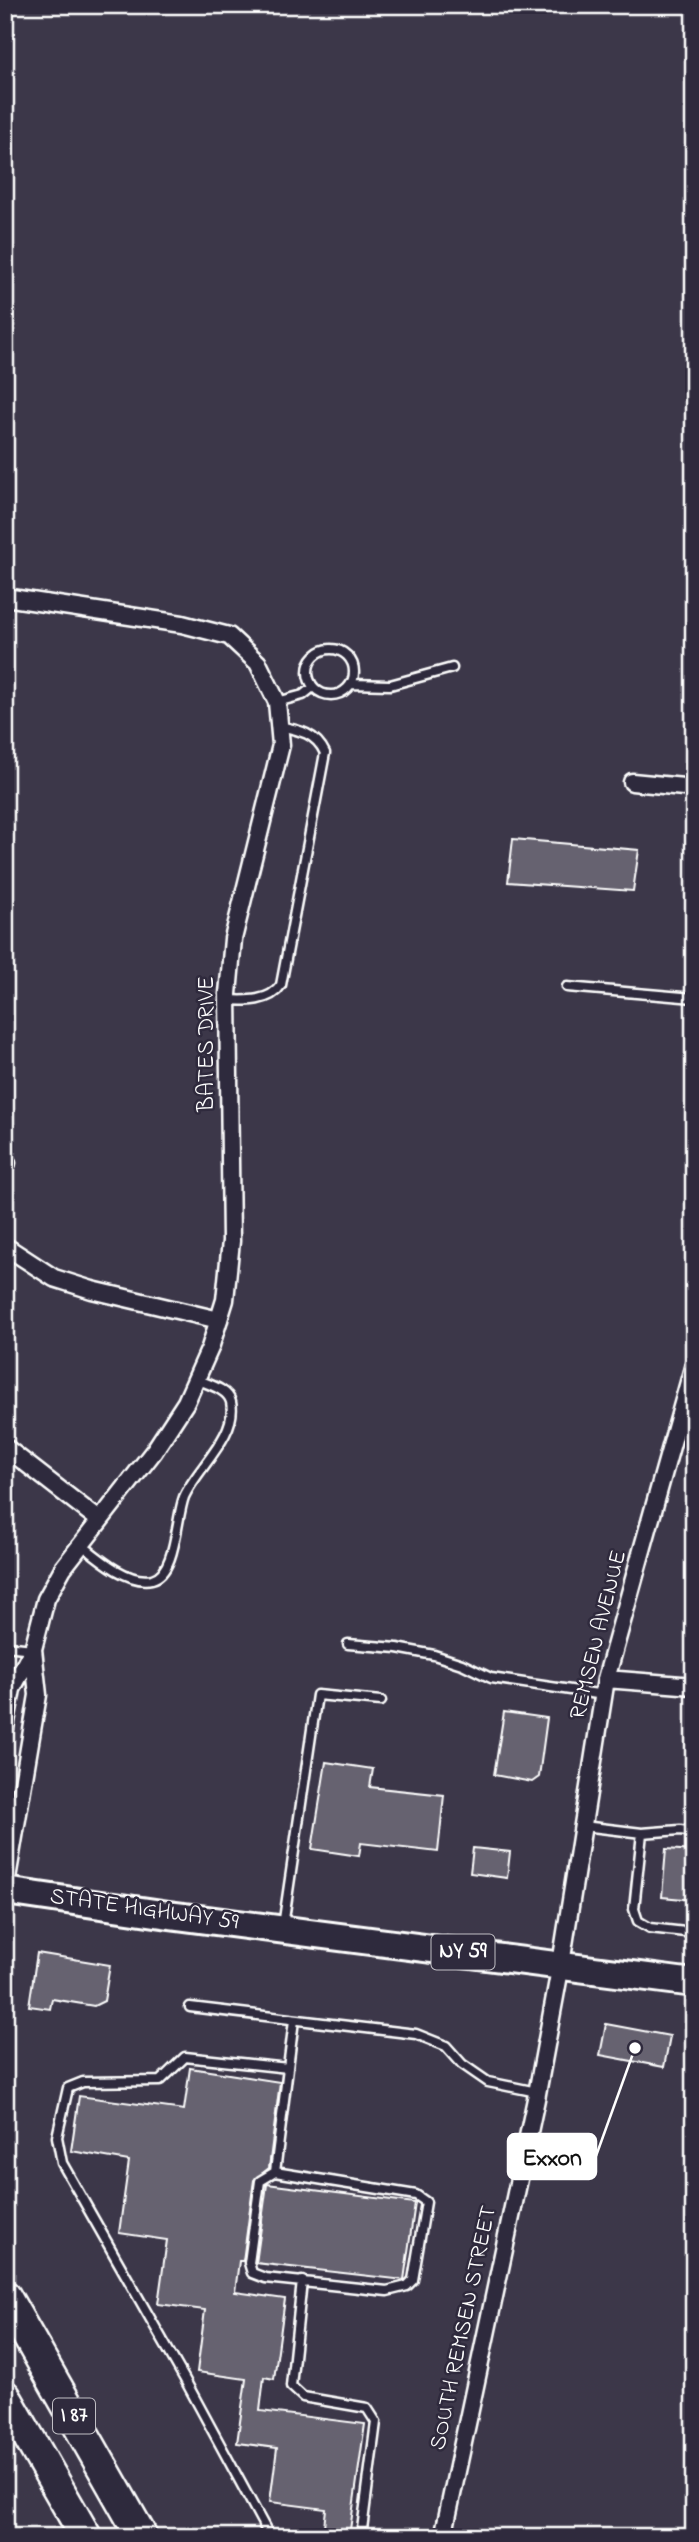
<svg xmlns="http://www.w3.org/2000/svg" width="699" height="2542" font-family="'Indie Flower',sans-serif">
  <rect width="100%" height="100%" fill="#3c3749"/>
  <filter id="ink" filterUnits="userSpaceOnUse"><feTurbulence type="fractalNoise" baseFrequency=".0143" numOctaves="2"/><feDisplacementMap in="SourceGraphic" scale="14" xChannelSelector="R" yChannelSelector="G"/><feConvolveMatrix kernelMatrix="1 2 1 2 8 2 1 2 1" color-interpolation-filters="sRGB"/></filter>
  <g filter="url(#ink)">
    <path fill="#666270" stroke="#fff" stroke-width="2" d="M 513,839 L 639,850 L 633,891 L 508,882 Z
      M 504,1712 L 547,1718 L 539,1777 L 532,1782 L 494,1775 Z
      M 326,1762 L 373,1769 L 370,1787 L 444,1795 L 438,1852 L 361,1843 L 359,1856 L 312,1849 Z
      M 473,1848 L 510,1852 L 507,1878 L 470,1873 Z
      M 666,1849 L 694,1851 L 694,1900 L 662,1897 Z
      M 37,1953 L 110,1965 L 104,2001 L 94,2006 L 52,1999 L 50,2009 L 29,2006 Z
      M 606,2024 L 670,2036 L 664,2067 L 600,2055 Z
      M 190,2068 L 280,2082 L 269,2168 L 254,2180 L 243,2261 L 239,2261 L 235,2292 L 285,2299 L 274,2379 L 264,2377 L 260,2411 L 365,2424 L 349,2537 L 323,2535 L 326,2509 L 270,2502 L 277,2448 L 237,2443 L 246,2379 L 197,2372 L 205,2310 L 158,2304 L 167,2240 L 119,2233 L 129,2161 L 71,2151 L 79,2096 L 184,2110 Z
      M 267,2184 L 415,2203 L 404,2280 L 256,2263 Z"/>
    <g fill="none" stroke-linecap="round" stroke-linejoin="round">
      <g stroke="#fff" stroke-width="13">
        <path id="lane" d="M308 672a23 23 0 1 1 46 0a23 23 0 1 1-46 0Z
          M 351,684 L 390,685 L 452,668
          M 277,702 L 303,695 L 313,687
          M 567,987 L 694,998
          M 228,1000 C 246,1001 270,1002 281,985 L 325,753 C 316,733 299,730 279,726
          M 81,1544 C 97,1557 129,1585 152,1579 C 176,1574 176,1518 184,1497 C 196,1469 238,1435 231,1402 C 228,1389 207,1384 196,1379
          M 348,1644 L 397,1648 L 434,1655 L 462,1664 L 491,1678 L 604,1695
          M 5,1646 L 33,1649
          M 583,1826 L 642,1833 L 680,1830 L 694,1832
          M 642,1833 L 634,1909 L 638,1921 L 650,1928 L 694,1933
          M 283,1926 L 317,1695 L 381,1701
          M 190,2007 L 416,2034 L 446,2046 L 462,2064 L 488,2082 L 537,2092
          M 275,2172 L 260,2181 L 249,2263 L 252,2273 L 265,2278 L 387,2291 L 407,2286 L 413,2280 L 426,2202 L 416,2195 L 275,2172 L 294,2020
          M 302,2281 L 291,2386 L 303,2397 L 367,2408 L 376,2422 L 361,2537
          M 270,2537 L 184,2378 L 62,2163 L 57,2137 L 68,2088 L 83,2082 L 160,2081 L 185,2057 L 288,2068"/>
      </g>
      <g stroke="#fff" stroke-width="21">
        <path id="street" d="M 5,597 L 182,624 L 229,636 L 258,663 L 277,702 L 281,745 L 233,939 L 228,994 L 231,1241 L 225,1300 L 210,1348 L 186,1402 L 154,1451 L 63,1568 L 46,1599 L 33,1649 L 12,1689 L 5,1728
          M 632,782 L 694,788
          M 5,1165 L 7,1163
          M 5,1246 L 54,1278 L 92,1290 L 219,1320
          M 5,1447 L 99,1520
          M 606,1679 L 694,1686
          M 5,1890 L 38,1695 L 33,1649
          M 443,2537 L 536,2099 L 561,1964 L 606,1679 L 694,1364"/>
      </g>
      <g stroke="#fff" stroke-width="32">
        <path id="primary" d="M 5,1891 L 169,1915 L 694,1983"/>
      </g>
      <g stroke="#fff" stroke-width="35">
        <path id="highway" d="M 5,2296 L 142,2537
          M 5,2396 L 86,2537"/>
      </g>
      <use href="#lane" stroke="#2f2a3d" stroke-width="8"/>
      <use href="#street" stroke="#2f2a3d" stroke-width="16"/>
      <use href="#primary" stroke="#2f2a3d" stroke-width="26"/>
      <use href="#highway" stroke="#2f2a3d" stroke-width="30"/>
    </g>
  </g>
  <g text-anchor="middle" dominant-baseline="central" stroke-width="5" stroke-linejoin="round" paint-order="stroke">
    <g fill="#2f2a3d" stroke="#c1bfc5" stroke-width="2">
      <rect x="431.5" y="1934.5" width="63" height="35" rx="5"/>
      <rect x="53" y="2398.5" width="42" height="35" rx="5"/>
    </g>
    <g font-size="21" font-weight="bold" fill="#fff">
      <text x="463" y="1952">NY 59</text>
      <text x="74" y="2416">I 87</text>
    </g>
    <g font-size="23" fill="#fff" stroke="#2f2a3d">
      <text transform="translate(207 1044) rotate(-90)">BATES DRIVE</text>
      <text transform="translate(599 1635) rotate(-76)">REMSEN AVENUE</text>
      <text transform="translate(144 1910) rotate(8)">STATE HIGHWAY 59</text>
      <text transform="translate(464 2328) rotate(-78)">SOUTH REMSEN STREET</text>
    </g>
  </g>
  <path fill="none" stroke="#fff" stroke-width="2.5" d="M635 2048L596 2156"/>
  <circle fill="#fff" stroke="#2f2a3d" stroke-width="2.5" cx="635" cy="2048" r="7"/>
  <rect fill="#fff" stroke="#fff" stroke-width="2.5" x="508" y="2134" width="88" height="45" rx="7"/>
  <g font-size="24" text-anchor="middle" font-weight="bold" fill="#111">
    <text x="552" y="2165">Exxon</text>
  </g>
  <rect width="699" height="2542" fill="none" stroke="#2f2a3d" stroke-width="28"/>
  <rect x="14" y="14" width="671" height="2514" fill="none" stroke="#fff" stroke-width="2.5" filter="url(#ink)"/>
</svg>
